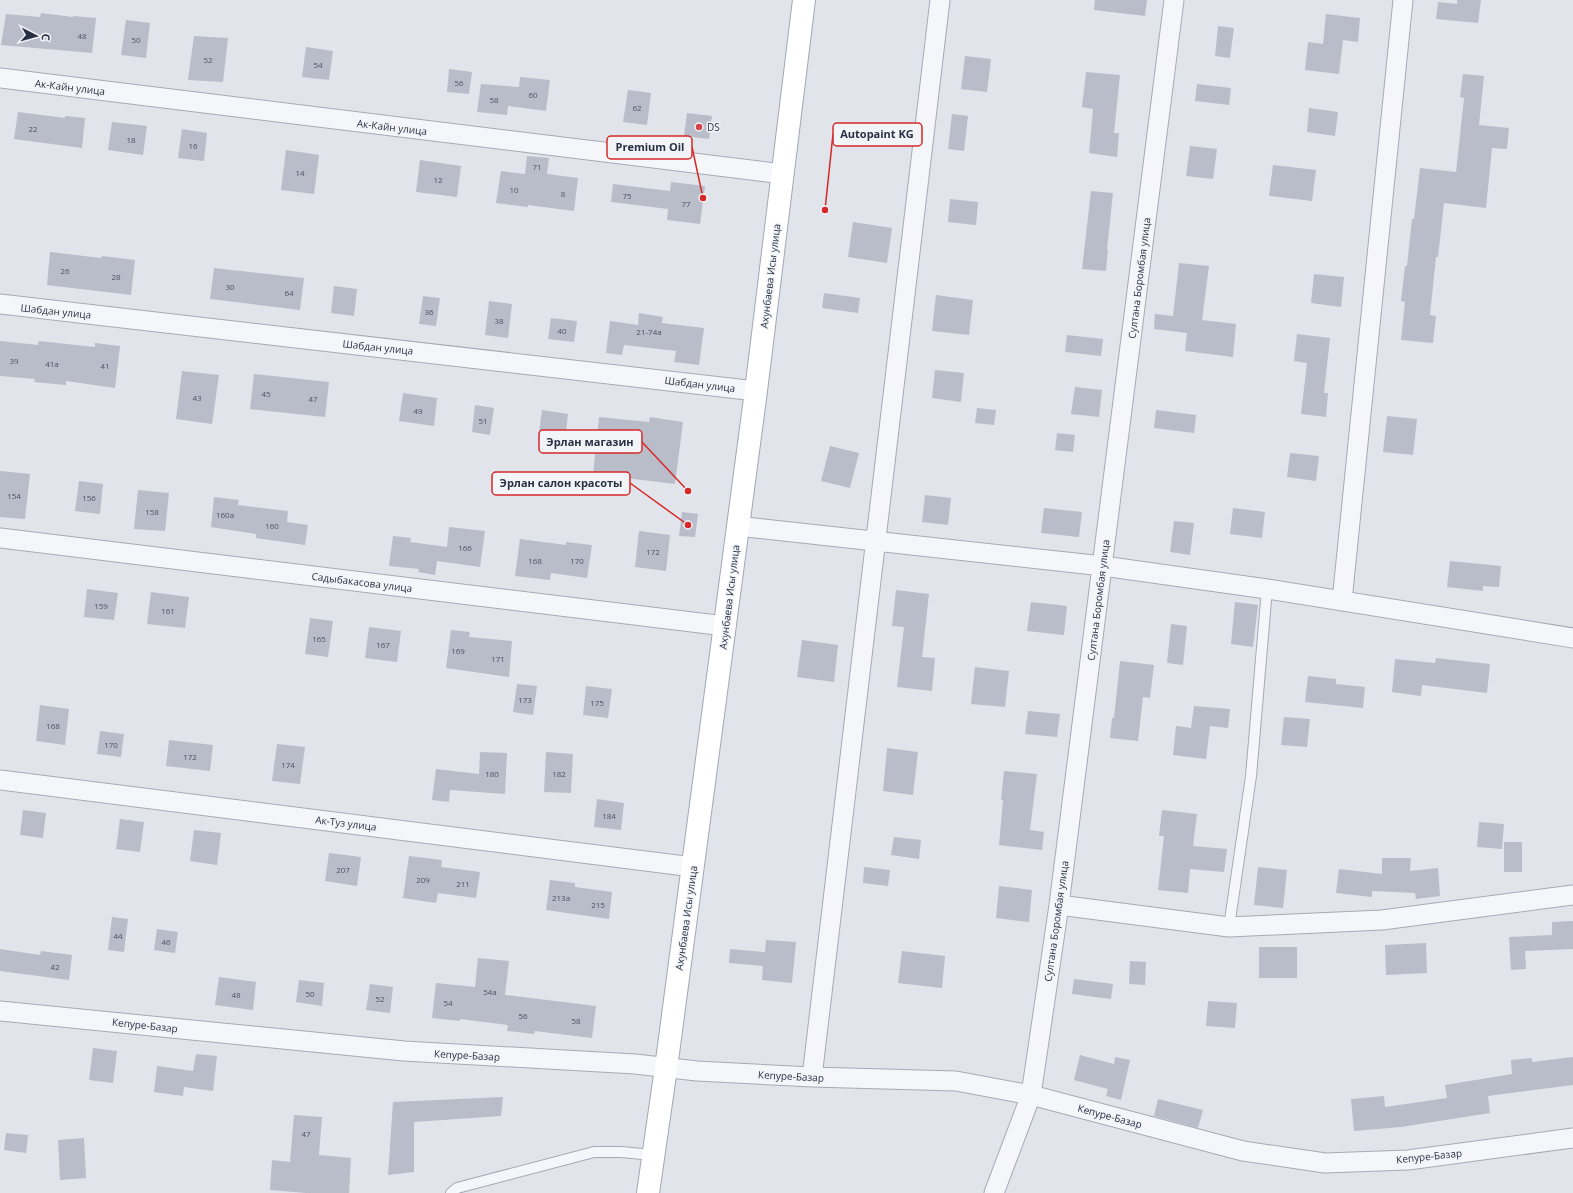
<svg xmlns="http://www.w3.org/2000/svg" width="1573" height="1193" font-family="'Open Sans',sans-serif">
  <rect width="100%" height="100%" fill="#e2e4eb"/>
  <path fill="#b9bdc9" d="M 1095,0 L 1147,0 L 1145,16 L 1094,10 Z
    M 1457,0 L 1481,0 L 1478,23 L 1436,19 L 1438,2 L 1457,4 Z
    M 41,13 L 73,17 L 73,16 L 96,18 L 92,53 L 1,45 L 6,14 L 40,17 Z
    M 1326,14 L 1360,18 L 1358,42 L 1343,40 L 1339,74 L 1305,70 L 1308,42 L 1323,44 Z
    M 126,20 L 150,23 L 146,58 L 121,55 Z
    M 1218,26 L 1234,28 L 1230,58 L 1215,56 Z
    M 194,36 L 228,38 L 223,82 L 188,80 Z
    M 306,47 L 333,51 L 329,80 L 302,77 Z
    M 965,56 L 991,59 L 987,92 L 961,89 Z
    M 449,69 L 472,72 L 469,94 L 447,92 Z
    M 1086,72 L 1120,75 L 1114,133 L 1119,133 L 1117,157 L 1089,153 L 1093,109 L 1082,107 Z
    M 1463,74 L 1484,76 L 1479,125 L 1509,128 L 1507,149 L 1492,148 L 1486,208 L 1444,203 L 1438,257 L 1436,257 L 1430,315 L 1436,316 L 1433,343 L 1401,340 L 1405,302 L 1401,301 L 1405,266 L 1407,266 L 1412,219 L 1414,219 L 1420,168 L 1456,172 L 1464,98 L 1460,97 Z
    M 520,77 L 550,80 L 546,111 L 508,106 L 507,115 L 477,112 L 481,84 L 519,87 Z
    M 1197,84 L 1231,88 L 1229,105 L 1195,101 Z
    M 628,90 L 651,93 L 647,125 L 623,122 Z
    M 1309,108 L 1338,112 L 1335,136 L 1307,132 Z
    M 18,112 L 65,118 L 65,116 L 85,118 L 82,148 L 14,139 Z
    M 687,113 L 712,116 L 709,139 L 684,136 Z
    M 952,114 L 968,116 L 964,151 L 948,149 Z
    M 112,122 L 147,126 L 143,155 L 108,150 Z
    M 182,129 L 207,133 L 204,161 L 178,158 Z
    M 1190,146 L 1217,149 L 1213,179 L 1186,176 Z
    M 286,150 L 319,155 L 314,194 L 281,190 Z
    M 527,156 L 549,158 L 547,174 L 578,178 L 574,211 L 528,205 L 528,207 L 496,203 L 501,171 L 525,174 Z
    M 420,160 L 461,166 L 457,197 L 416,192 Z
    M 1273,165 L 1316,170 L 1312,201 L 1269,196 Z
    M 671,182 L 705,186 L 700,224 L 667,220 L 668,209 L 611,202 L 613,184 L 670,191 Z
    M 1091,191 L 1113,193 L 1107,249 L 1108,249 L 1106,271 L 1082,269 Z
    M 950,199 L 978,202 L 976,225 L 948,222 Z
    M 853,222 L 892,228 L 887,263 L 848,257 Z
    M 50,252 L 101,258 L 102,256 L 135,260 L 131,295 L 47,285 Z
    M 1179,263 L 1209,266 L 1202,320 L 1236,324 L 1233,357 L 1185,351 L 1187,333 L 1154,329 L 1155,314 L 1173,316 Z
    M 214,268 L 304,278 L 300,310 L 210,299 Z
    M 1314,274 L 1344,277 L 1341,307 L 1311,303 Z
    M 334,286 L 357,289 L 354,316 L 331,313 Z
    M 824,293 L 860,298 L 858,313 L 822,308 Z
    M 936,295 L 973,300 L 969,335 L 932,331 Z
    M 423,296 L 440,298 L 436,326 L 419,324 Z
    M 489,301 L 512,304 L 508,338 L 485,335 Z
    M 639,313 L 663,317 L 662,323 L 704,328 L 699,365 L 674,362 L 676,351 L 624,345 L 622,355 L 606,353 L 610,321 L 638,325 Z
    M 551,318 L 577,321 L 574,342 L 548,339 Z
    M 1297,334 L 1330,338 L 1324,393 L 1328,393 L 1326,417 L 1301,414 L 1307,363 L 1294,361 Z
    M 1067,335 L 1103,339 L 1101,356 L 1065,352 Z
    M 0,341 L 38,345 L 39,341 L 95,347 L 95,343 L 120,346 L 115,388 L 66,381 L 66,385 L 34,382 L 35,379 L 0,376 Z
    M 935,370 L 964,373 L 961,402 L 932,398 Z
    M 182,371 L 219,375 L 212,424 L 176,419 Z
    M 254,374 L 329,382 L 325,417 L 250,409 Z
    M 1075,387 L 1102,390 L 1099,417 L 1071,414 Z
    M 403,393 L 437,398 L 434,426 L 399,421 Z
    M 475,405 L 494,408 L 490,435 L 472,432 Z
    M 977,408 L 996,410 L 994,425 L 975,423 Z
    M 542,410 L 568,414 L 565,442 L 538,439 Z
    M 1156,410 L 1196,415 L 1194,433 L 1154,428 Z
    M 1387,416 L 1417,419 L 1413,455 L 1383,452 Z
    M 599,417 L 649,422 L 650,417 L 683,422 L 675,484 L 593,474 Z
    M 1057,433 L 1075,435 L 1073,452 L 1055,450 Z
    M 830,446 L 859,453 L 850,488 L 821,481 Z
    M 1290,453 L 1319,456 L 1316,481 L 1287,477 Z
    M 0,471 L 30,474 L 25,519 L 0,517 Z
    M 79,481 L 103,484 L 100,514 L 75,511 Z
    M 138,490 L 169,493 L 165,531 L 134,529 Z
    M 925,495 L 951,498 L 948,525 L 922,522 Z
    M 214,497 L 239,500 L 238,505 L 288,511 L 287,522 L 308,525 L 305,545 L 256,538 L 256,534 L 211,527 Z
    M 1044,508 L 1082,512 L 1079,537 L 1041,533 Z
    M 1233,508 L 1265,512 L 1262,538 L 1230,534 Z
    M 682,512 L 698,514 L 695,537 L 679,536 Z
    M 1174,521 L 1194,523 L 1190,555 L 1170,552 Z
    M 449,527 L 485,531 L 480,567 L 437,561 L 435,575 L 418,572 L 419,569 L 389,566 L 393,536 L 411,538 L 410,542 L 447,547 Z
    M 639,531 L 670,535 L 666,571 L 635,567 Z
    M 520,539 L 566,545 L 566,542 L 592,545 L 587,578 L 551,573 L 550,580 L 515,576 Z
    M 1450,561 L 1501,566 L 1499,587 L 1483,586 L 1483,591 L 1447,587 Z
    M 87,589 L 118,593 L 114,620 L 84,617 Z
    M 896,590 L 929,594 L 922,657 L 935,658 L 932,691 L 897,687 L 904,627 L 892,626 Z
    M 151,592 L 189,597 L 185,628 L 147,624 Z
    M 1031,602 L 1067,606 L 1064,635 L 1027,631 Z
    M 1235,602 L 1258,605 L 1253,647 L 1231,644 Z
    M 310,618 L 333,621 L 328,657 L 305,654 Z
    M 1171,624 L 1187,626 L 1183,665 L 1167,663 Z
    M 369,627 L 401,631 L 397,662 L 365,658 Z
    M 451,630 L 470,632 L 469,637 L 512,641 L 509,677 L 446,668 Z
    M 802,640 L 838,645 L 834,682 L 797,677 Z
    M 1436,658 L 1490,664 L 1487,693 L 1422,685 L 1421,696 L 1392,692 L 1395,659 L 1435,663 Z
    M 1120,661 L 1154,665 L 1150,698 L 1143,697 L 1138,741 L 1110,738 L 1112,718 L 1114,718 Z
    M 975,667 L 1009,671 L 1005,707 L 971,704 Z
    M 1308,676 L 1336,679 L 1336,684 L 1365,687 L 1363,708 L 1305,702 Z
    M 517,684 L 537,686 L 533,715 L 513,712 Z
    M 586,686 L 612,689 L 608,718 L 583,715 Z
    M 40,705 L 69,709 L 65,745 L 36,741 Z
    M 1194,706 L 1230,709 L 1228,728 L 1210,726 L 1206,759 L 1173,755 L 1176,726 L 1191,728 Z
    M 1028,711 L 1060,714 L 1057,737 L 1025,734 Z
    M 1284,717 L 1310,719 L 1307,747 L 1281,745 Z
    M 100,731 L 124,734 L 121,757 L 97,754 Z
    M 169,740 L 213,745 L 210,771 L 166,766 Z
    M 277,744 L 305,747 L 300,784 L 272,781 Z
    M 887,748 L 918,752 L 913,795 L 883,791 Z
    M 480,752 L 507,753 L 505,794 L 450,790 L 449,802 L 432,800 L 436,769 L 479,774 Z
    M 546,752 L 573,754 L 571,793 L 544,792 Z
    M 1004,771 L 1037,774 L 1030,830 L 1044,832 L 1042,850 L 999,845 L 1003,800 L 1001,800 Z
    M 597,799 L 624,803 L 621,830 L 594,827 Z
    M 23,810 L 46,813 L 43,838 L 20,835 Z
    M 1162,810 L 1197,814 L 1193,846 L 1227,849 L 1224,872 L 1190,869 L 1188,893 L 1158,890 L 1164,836 L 1159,836 Z
    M 120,819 L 144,822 L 140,852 L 116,849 Z
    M 1479,822 L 1504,824 L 1502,849 L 1477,847 Z
    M 194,830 L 221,833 L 217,865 L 190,861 Z
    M 894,837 L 921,840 L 919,859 L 891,855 Z
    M 1504,842 L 1522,842 L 1522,872 L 1504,872 Z
    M 329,853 L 361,857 L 357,886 L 325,881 Z
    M 409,856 L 442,860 L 441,867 L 480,872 L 476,898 L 438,893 L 436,903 L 403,898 Z
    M 1382,858 L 1411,858 L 1410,871 L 1438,868 L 1440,896 L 1416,899 L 1415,893 L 1372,891 L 1372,897 L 1336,893 L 1339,869 L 1382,874 Z
    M 864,867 L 890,870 L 888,886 L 863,883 Z
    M 1258,867 L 1287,870 L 1283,908 L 1254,905 Z
    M 550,880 L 575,883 L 575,887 L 612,892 L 609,919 L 546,910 Z
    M 999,886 L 1032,890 L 1029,922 L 996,918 Z
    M 112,917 L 128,919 L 124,952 L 108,950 Z
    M 1573,921 L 1573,949 L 1525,951 L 1526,969 L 1511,970 L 1509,937 L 1552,935 L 1552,922 Z
    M 157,929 L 178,932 L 175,953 L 154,950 Z
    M 766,940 L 796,942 L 792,983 L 762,980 L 763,966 L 729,963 L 730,949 L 765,952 Z
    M 1426,943 L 1427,973 L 1386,975 L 1385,945 Z
    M 1259,947 L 1297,947 L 1297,978 L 1259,978 Z
    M 0,949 L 40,955 L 41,951 L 72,955 L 69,980 L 0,971 Z
    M 902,951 L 945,956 L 942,988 L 898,983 Z
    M 478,958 L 509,961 L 505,995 L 596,1006 L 592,1038 L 535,1031 L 534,1034 L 507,1031 L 508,1025 L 460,1019 L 460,1021 L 432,1018 L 436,983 L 475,987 Z
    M 1130,961 L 1146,962 L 1145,985 L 1129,984 Z
    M 219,977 L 256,982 L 253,1010 L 215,1005 Z
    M 1074,979 L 1113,984 L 1111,999 L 1072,994 Z
    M 299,980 L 324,983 L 322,1006 L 296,1002 Z
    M 370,984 L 393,987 L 390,1013 L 366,1010 Z
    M 1208,1001 L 1237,1003 L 1235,1028 L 1206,1026 Z
    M 93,1048 L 117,1051 L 113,1083 L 89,1080 Z
    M 196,1054 L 217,1056 L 213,1091 L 184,1087 L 183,1096 L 154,1092 L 157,1066 L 193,1071 Z
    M 1080,1055 L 1114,1064 L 1115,1057 L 1130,1060 L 1121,1100 L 1106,1096 L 1108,1089 L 1074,1080 Z
    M 1573,1057 L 1573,1085 L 1488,1096 L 1490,1113 L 1401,1127 L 1354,1131 L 1351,1099 L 1384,1096 L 1385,1107 L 1447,1098 L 1445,1085 L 1512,1074 L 1511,1060 L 1532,1058 L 1532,1062 Z
    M 503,1097 L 501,1116 L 414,1122 L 414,1172 L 388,1175 L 393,1102 Z
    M 1158,1099 L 1203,1110 L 1198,1128 L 1154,1116 Z
    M 294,1115 L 322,1117 L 319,1155 L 351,1158 L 349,1193 L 306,1193 L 270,1190 L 272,1160 L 290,1162 Z
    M 6,1133 L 28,1135 L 26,1153 L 4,1150 Z
    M 84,1138 L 86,1178 L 60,1180 L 58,1140 Z"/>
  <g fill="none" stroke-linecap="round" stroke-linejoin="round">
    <g stroke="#a7aab6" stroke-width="12">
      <path id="lane" d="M 1229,927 L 1251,776 L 1267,589
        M 451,1193 L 457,1188 L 594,1152 L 621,1152 L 653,1155"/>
    </g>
    <g stroke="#a7aab6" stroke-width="21">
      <path id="street" d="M 0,78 L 783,174
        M 0,304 L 756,391
        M 737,526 L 1103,566 L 1267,589 L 1573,638
        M 0,538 L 725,626
        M 1342,601 L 1403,0
        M 0,780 L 693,867
        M 1059,905 L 1229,927 L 1382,920 L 1573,895
        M 0,1011 L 404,1051 L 635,1064 L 697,1071 L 812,1077 L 956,1081 L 1031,1095 L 1243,1151 L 1325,1163 L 1408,1160 L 1573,1138
        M 812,1077 L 940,0
        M 994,1193 L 1031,1095 L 1059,905 L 1174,0"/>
    </g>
    <g stroke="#a1a7b7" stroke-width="24">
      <path id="primary" d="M 648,1193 L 666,1068 L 756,391 L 804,0"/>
    </g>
    <use href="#lane" stroke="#f5f6f9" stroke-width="10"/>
    <use href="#street" stroke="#f5f6f9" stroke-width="19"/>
    <use href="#primary" stroke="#fff" stroke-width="22"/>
  </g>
  <circle fill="#d34449" stroke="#f2f4f8" stroke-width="1.5" cx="699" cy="127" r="4"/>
  <g text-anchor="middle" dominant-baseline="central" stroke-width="3" stroke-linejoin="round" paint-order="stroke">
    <g font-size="8" fill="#4d5365">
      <text x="82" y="35">48</text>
      <text x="136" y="39">50</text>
      <text x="208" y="59">52</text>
      <text x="318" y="64">54</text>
      <text x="459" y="82">56</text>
      <text x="533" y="94">60</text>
      <text x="494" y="99">58</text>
      <text x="637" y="107">62</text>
      <text x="33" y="128">22</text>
      <text x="131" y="139">18</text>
      <text x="193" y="145">16</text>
      <text x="537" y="166">71</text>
      <text x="300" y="172">14</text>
      <text x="438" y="179">12</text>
      <text x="514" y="189">10</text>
      <text x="563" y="193">8</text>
      <text x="627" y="195">75</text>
      <text x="686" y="203">77</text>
      <text x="65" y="270">26</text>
      <text x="116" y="276">28</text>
      <text x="230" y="286">30</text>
      <text x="289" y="292">64</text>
      <text x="429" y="311">36</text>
      <text x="499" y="320">38</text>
      <text x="562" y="330">40</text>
      <text x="649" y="331">21-74а</text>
      <text x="14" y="360">39</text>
      <text x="52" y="363">41а</text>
      <text x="105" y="365">41</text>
      <text x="266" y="393">45</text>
      <text x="197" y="397">43</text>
      <text x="313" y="398">47</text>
      <text x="418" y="410">49</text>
      <text x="483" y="420">51</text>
      <text x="14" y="495">154</text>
      <text x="89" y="497">156</text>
      <text x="152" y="511">158</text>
      <text x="225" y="514">160а</text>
      <text x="272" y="525">160</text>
      <text x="465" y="547">166</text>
      <text x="653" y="551">172</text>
      <text x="535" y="560">168</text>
      <text x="577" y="560">170</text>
      <text x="101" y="605">159</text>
      <text x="168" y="610">161</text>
      <text x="319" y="638">165</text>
      <text x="383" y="644">167</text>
      <text x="458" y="650">169</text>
      <text x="498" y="658">171</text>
      <text x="525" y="699">173</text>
      <text x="597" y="702">175</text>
      <text x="53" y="725">168</text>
      <text x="111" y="744">170</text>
      <text x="190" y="756">172</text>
      <text x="288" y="764">174</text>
      <text x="492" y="773">180</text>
      <text x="559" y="773">182</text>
      <text x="609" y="815">184</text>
      <text x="343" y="869">207</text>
      <text x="423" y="879">209</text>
      <text x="463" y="883">211</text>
      <text x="561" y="897">213а</text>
      <text x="598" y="904">215</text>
      <text x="118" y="935">44</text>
      <text x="166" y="941">46</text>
      <text x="55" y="966">42</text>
      <text x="490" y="991">54а</text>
      <text x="310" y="993">50</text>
      <text x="236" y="994">48</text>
      <text x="380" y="998">52</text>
      <text x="448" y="1002">54</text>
      <text x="523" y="1015">56</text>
      <text x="576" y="1020">58</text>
      <text x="306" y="1133">47</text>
    </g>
    <g font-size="10" fill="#293044" stroke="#f2f4f8">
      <text transform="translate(70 87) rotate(7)">Ак-Кайн улица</text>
      <text transform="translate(392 127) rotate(7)">Ак-Кайн улица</text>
      <text transform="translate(770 276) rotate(-83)">Ахунбаева Исы улица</text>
      <text transform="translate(1139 278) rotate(-83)">Султана Боромбая улица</text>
      <text transform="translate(56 311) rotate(6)">Шабдан улица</text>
      <text transform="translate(378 347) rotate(6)">Шабдан улица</text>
      <text transform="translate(700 384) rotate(7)">Шабдан улица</text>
      <text transform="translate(362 582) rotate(7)">Садыбакасова улица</text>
      <text transform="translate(729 597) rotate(-83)">Ахунбаева Исы улица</text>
      <text transform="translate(1098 600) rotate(-83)">Султана Боромбая улица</text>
      <text transform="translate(346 823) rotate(7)">Ак-Туз улица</text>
      <text transform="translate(686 918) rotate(-82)">Ахунбаева Исы улица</text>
      <text transform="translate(1056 921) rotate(-82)">Султана Боромбая улица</text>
      <text transform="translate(145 1025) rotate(6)">Кепуре-Базар</text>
      <text transform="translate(467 1055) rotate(3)">Кепуре-Базар</text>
      <text transform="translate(791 1076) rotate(3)">Кепуре-Базар</text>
      <text transform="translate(1110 1116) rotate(15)">Кепуре-Базар</text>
      <text transform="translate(1429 1156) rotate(-6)">Кепуре-Базар</text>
    </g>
    <g font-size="10" fill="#293044" stroke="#f2f4f8" text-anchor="start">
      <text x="707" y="127">DS</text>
    </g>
  </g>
  <path fill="none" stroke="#d62828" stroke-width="1.5" d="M825 210L833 134M703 198L692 147M688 491L642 442M688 525L630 483"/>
  <g fill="#d62828" stroke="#f2f4f8" stroke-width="1.5">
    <circle cx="825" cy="210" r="4"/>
    <circle cx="703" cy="198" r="4"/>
    <circle cx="688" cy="491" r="4"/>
    <circle cx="688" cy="525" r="4"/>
  </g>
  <g fill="#f2f4f8" stroke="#d62828" stroke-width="1.5">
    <rect x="833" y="123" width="89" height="23" rx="4"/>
    <rect x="607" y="136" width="85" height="23" rx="4"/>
    <rect x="539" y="430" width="103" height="23" rx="4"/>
    <rect x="492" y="472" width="138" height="23" rx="4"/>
  </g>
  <g font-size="11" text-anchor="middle" font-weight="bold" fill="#293044">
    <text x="877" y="138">Autopaint KG</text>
    <text x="650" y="151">Premium Oil</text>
    <text x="590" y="446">Эрлан магазин</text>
    <text x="561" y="487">Эрлан салон красоты</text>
  </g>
  <g transform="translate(36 36) rotate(96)" stroke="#f2f4f8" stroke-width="3" paint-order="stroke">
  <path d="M0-3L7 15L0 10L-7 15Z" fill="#293044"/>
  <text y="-6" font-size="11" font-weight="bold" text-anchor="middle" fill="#293044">С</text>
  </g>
</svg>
